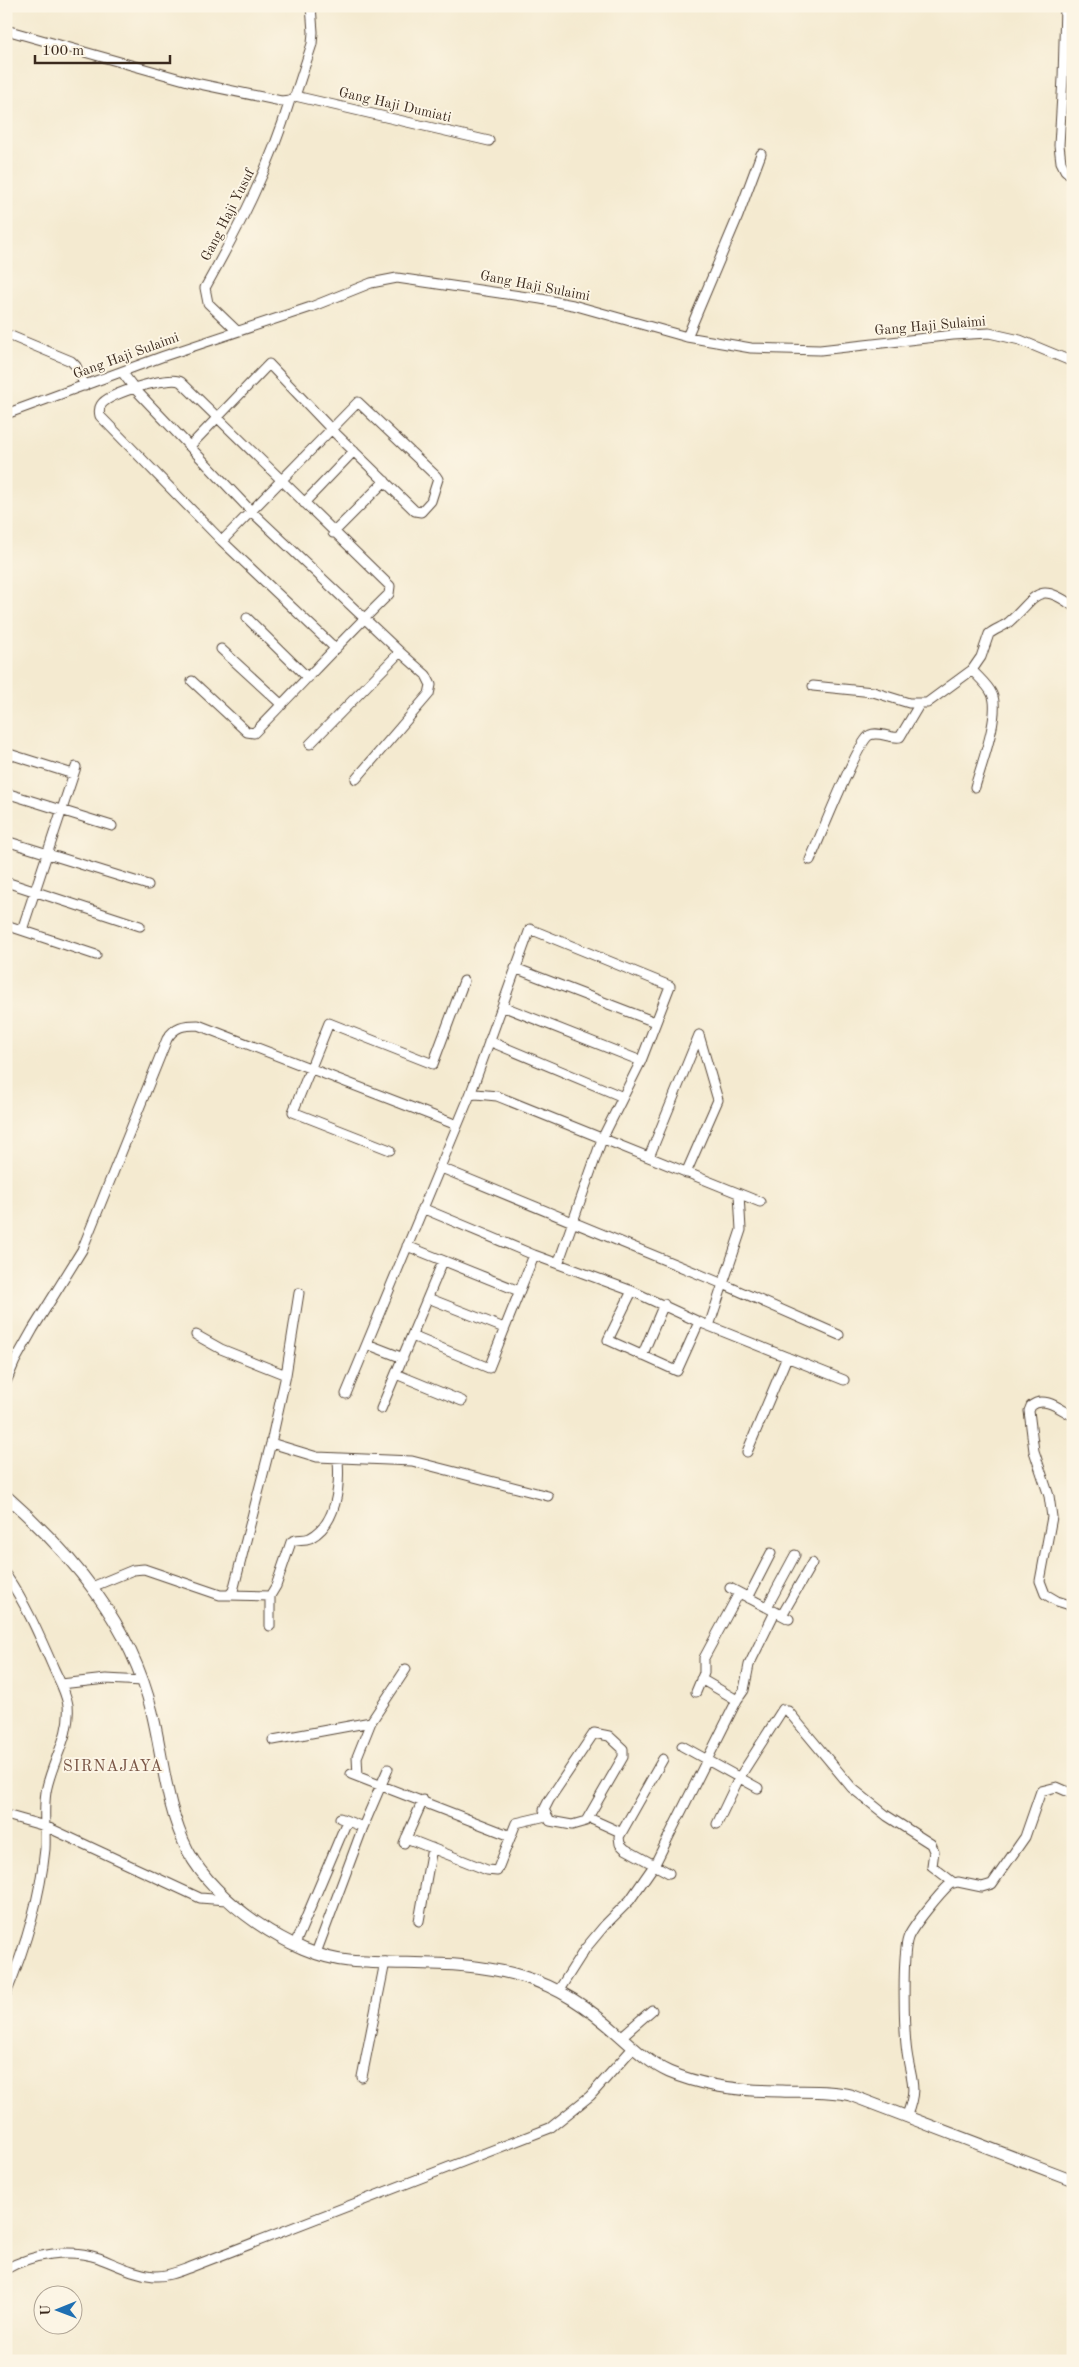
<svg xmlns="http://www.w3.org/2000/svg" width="1079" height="2367" font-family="'Old Standard TT',serif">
  <rect width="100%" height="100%" fill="#fcf5e5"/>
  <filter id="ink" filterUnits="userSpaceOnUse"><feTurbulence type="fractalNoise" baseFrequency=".02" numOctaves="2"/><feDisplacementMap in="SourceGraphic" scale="10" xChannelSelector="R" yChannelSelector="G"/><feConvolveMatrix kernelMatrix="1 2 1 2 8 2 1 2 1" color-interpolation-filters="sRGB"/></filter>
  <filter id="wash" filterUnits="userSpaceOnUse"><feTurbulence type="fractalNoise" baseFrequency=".0096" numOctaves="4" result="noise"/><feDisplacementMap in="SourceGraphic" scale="20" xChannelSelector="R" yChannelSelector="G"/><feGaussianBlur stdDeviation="1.12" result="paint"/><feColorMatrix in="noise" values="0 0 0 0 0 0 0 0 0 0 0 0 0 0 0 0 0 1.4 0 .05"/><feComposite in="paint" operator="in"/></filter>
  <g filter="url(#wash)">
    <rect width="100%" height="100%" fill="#f4ead0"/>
  </g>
  <g filter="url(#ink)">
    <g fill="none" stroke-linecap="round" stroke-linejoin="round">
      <g stroke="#574739" stroke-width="11">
        <path id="minor" d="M 1065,6 L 1063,78 L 1059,145 L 1061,162 L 1065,170 L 1073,177
          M 6,30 L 195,83 L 281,101 L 290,100 L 295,96 L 312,44 L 313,32 L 311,6
          M 295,96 L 489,141
          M 237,331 L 208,303 L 205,288 C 239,227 270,167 290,100
          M 6,334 L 71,361 L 76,366 L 85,386
          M 687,337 L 738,216 L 761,154
          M 122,372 L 134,388 L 251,511 L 400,652 L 426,675 L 431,685 L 429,694 L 356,779
          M 6,414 L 164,356 L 311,307 L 371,283 L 397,278 L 541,299 L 573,305 L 687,337 L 751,348 L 820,350 L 953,335 L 989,333 L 1020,340 L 1073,362
          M 191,445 L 269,364 L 332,430 L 415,511 L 421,512 L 431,501 L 438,479 L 436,476 L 358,402 L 222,541
          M 304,503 L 354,451
          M 333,533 L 385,481
          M 247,618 L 308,678
          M 221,649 L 282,705
          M 972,670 C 979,678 988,685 992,694 C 1001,713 981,766 975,787
          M 192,681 L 247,732 L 254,733 C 299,687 343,639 389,594 L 390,586 L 181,382 C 171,375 108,393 101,405 C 99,408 99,412 100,416 L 222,541 L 336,649
          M 813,686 L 873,692 L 909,703 L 927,703 L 972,670 L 981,657 L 989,634 C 995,629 1003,627 1009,622 C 1036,599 1036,579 1073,606
          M 310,744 L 400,652
          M 6,753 L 73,774
          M 6,793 L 112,826
          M 6,841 L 148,885
          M 810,860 C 818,843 858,740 870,735 C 879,731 891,739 900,737 L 919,705
          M 6,882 L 140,926
          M 6,925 L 96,955
          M 22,930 L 76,767
          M 515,968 L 655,1022
          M 502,1006 L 641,1061
          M 489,1041 L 623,1097
          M 470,1095 L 530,929 L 670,986 L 641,1061 L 602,1139 L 558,1264
          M 390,1150 L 293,1112 L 329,1023 L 433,1064 L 464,981
          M 649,1157 L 699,1035
          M 439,1167 L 723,1284 L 839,1335
          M 686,1173 L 718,1100 L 699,1035
          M 422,1208 L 534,1255 L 632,1291 L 699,1322 L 844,1380
          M 407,1246 L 519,1291
          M 632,1291 L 608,1340 L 677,1371 L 699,1322
          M 428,1298 L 504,1328
          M 709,1326 L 741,1230 L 739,1194
          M 196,1335 L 221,1349 L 286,1375
          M 412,1336 L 489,1368 L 534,1255
          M 367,1344 L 403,1358
          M 642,1356 L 664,1304
          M 396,1374 L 462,1401
          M 6,1382 L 15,1361 L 33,1329 L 82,1250 L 167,1039 C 175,1026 184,1025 198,1025 L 457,1125
          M 346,1394 L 470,1095 L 476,1094 L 497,1096 L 760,1202
          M 381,1409 L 443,1261
          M 1073,1416 C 1060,1409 1044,1395 1031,1406 L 1029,1411 L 1034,1451 L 1049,1496 L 1052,1517 L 1040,1581 L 1045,1594 L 1057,1601 L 1073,1606
          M 271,1443 L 317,1457 L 412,1461 L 548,1496
          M 747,1452 L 787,1357
          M 6,1575 C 26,1604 40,1637 54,1669 C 59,1680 66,1692 68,1705 C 71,1737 51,1762 46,1792 C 43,1811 46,1830 45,1849 C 40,1899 25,1948 6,1994
          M 92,1587 L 133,1570 L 144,1569 L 220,1595 L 229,1595 L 233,1591 L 271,1443 L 286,1375 L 299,1293
          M 730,1588 L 789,1619
          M 229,1595 L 270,1596
          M 748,1598 L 771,1553
          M 767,1607 L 795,1555
          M 782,1615 L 812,1563
          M 270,1626 L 270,1596 L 276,1586 L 291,1542 C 297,1538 303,1541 310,1538 C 337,1524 340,1486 338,1460
          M 701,1679 L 737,1700
          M 61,1684 L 106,1679 L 143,1681
          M 696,1692 L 704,1673 L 704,1658 L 739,1593
          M 788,1711 L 852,1788 L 887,1816 L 931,1844 L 934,1851 L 932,1866 L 954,1883
          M 594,1733 L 609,1736 L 623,1749 L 623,1757 L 586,1821 L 572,1825 L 550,1821 L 544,1810 L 549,1800 Z
          M 273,1740 L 371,1722 L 406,1669
          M 682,1746 L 758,1788
          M 663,1759 L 619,1837 L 620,1844 L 625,1849 L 669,1873
          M 351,1774 L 511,1836
          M 358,1776 L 357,1757 L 371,1722
          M 6,1815 L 45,1826 L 200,1898 L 226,1900
          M 340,1818 L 363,1827
          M 589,1818 L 620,1832
          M 717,1824 L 739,1778 L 783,1709
          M 406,1838 L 487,1870 L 497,1871 L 516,1823 L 546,1816
          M 404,1843 L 423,1800
          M 419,1921 L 432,1848
          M 295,1944 L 347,1821
          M 316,1953 L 363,1827 L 388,1769
          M 559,1990 L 585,1949 L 605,1925 L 630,1900 L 655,1864 L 737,1700 L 744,1690 L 749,1665 L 775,1612
          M 621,2037 L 652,2010
          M 362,2077 L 385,1962
          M 907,2115 C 918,2086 911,2081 907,2053 C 904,2033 902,1955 908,1938 C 912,1927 940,1893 950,1884 L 958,1882 L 982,1887 L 992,1884 L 1025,1837 L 1041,1791 L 1057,1787 L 1073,1794
          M 6,2269 C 33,2254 69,2248 99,2258 C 117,2265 134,2274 154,2276 C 166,2277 180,2271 191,2267 L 550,2128 L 590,2096 L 633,2048"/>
      </g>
      <g stroke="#574739" stroke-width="13">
        <path id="tertiary" d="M 6,1496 C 72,1554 131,1624 152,1712 C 163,1757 166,1808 188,1851 C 214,1901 292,1956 349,1961 C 407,1966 464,1959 521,1976 C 559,1987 589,2008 618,2034 C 634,2048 649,2063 669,2072 C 704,2087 743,2091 781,2091 C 805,2092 828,2090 850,2095 L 1073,2180"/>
      </g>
      <use href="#minor" stroke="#fff" stroke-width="9"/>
      <use href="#tertiary" stroke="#fff" stroke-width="11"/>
    </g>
  </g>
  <g text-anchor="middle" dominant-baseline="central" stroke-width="4" stroke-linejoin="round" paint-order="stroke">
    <g font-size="14" fill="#3b2a1e" stroke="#fcf5e5">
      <text transform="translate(395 105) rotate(13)">Gang Haji Dumiati</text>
      <text transform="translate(228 215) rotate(-63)">Gang Haji Yusuf</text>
      <text transform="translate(535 286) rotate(11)">Gang Haji Sulaimi</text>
      <text transform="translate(930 326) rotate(-5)">Gang Haji Sulaimi</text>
      <text transform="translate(126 356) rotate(-20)">Gang Haji Sulaimi</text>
    </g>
    <g font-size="16" letter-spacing="1" fill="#7a5646" stroke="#fcf5e5">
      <text x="113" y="1767">SIRNAJAYA</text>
    </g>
  </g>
  <rect width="1079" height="2367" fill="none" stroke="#fcf5e5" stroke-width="25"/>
  <g transform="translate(58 2310) rotate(269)"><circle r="24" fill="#fcf5e5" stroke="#afa495"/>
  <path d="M0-4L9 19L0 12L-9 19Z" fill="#1f6fb2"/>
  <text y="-8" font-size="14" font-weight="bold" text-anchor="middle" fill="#3b2a1e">U</text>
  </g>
  <path d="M35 55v8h135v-8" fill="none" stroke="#3b2a1e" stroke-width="2.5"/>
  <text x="42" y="55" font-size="15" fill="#3b2a1e" stroke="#fcf5e5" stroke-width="4" paint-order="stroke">100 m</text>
</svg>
